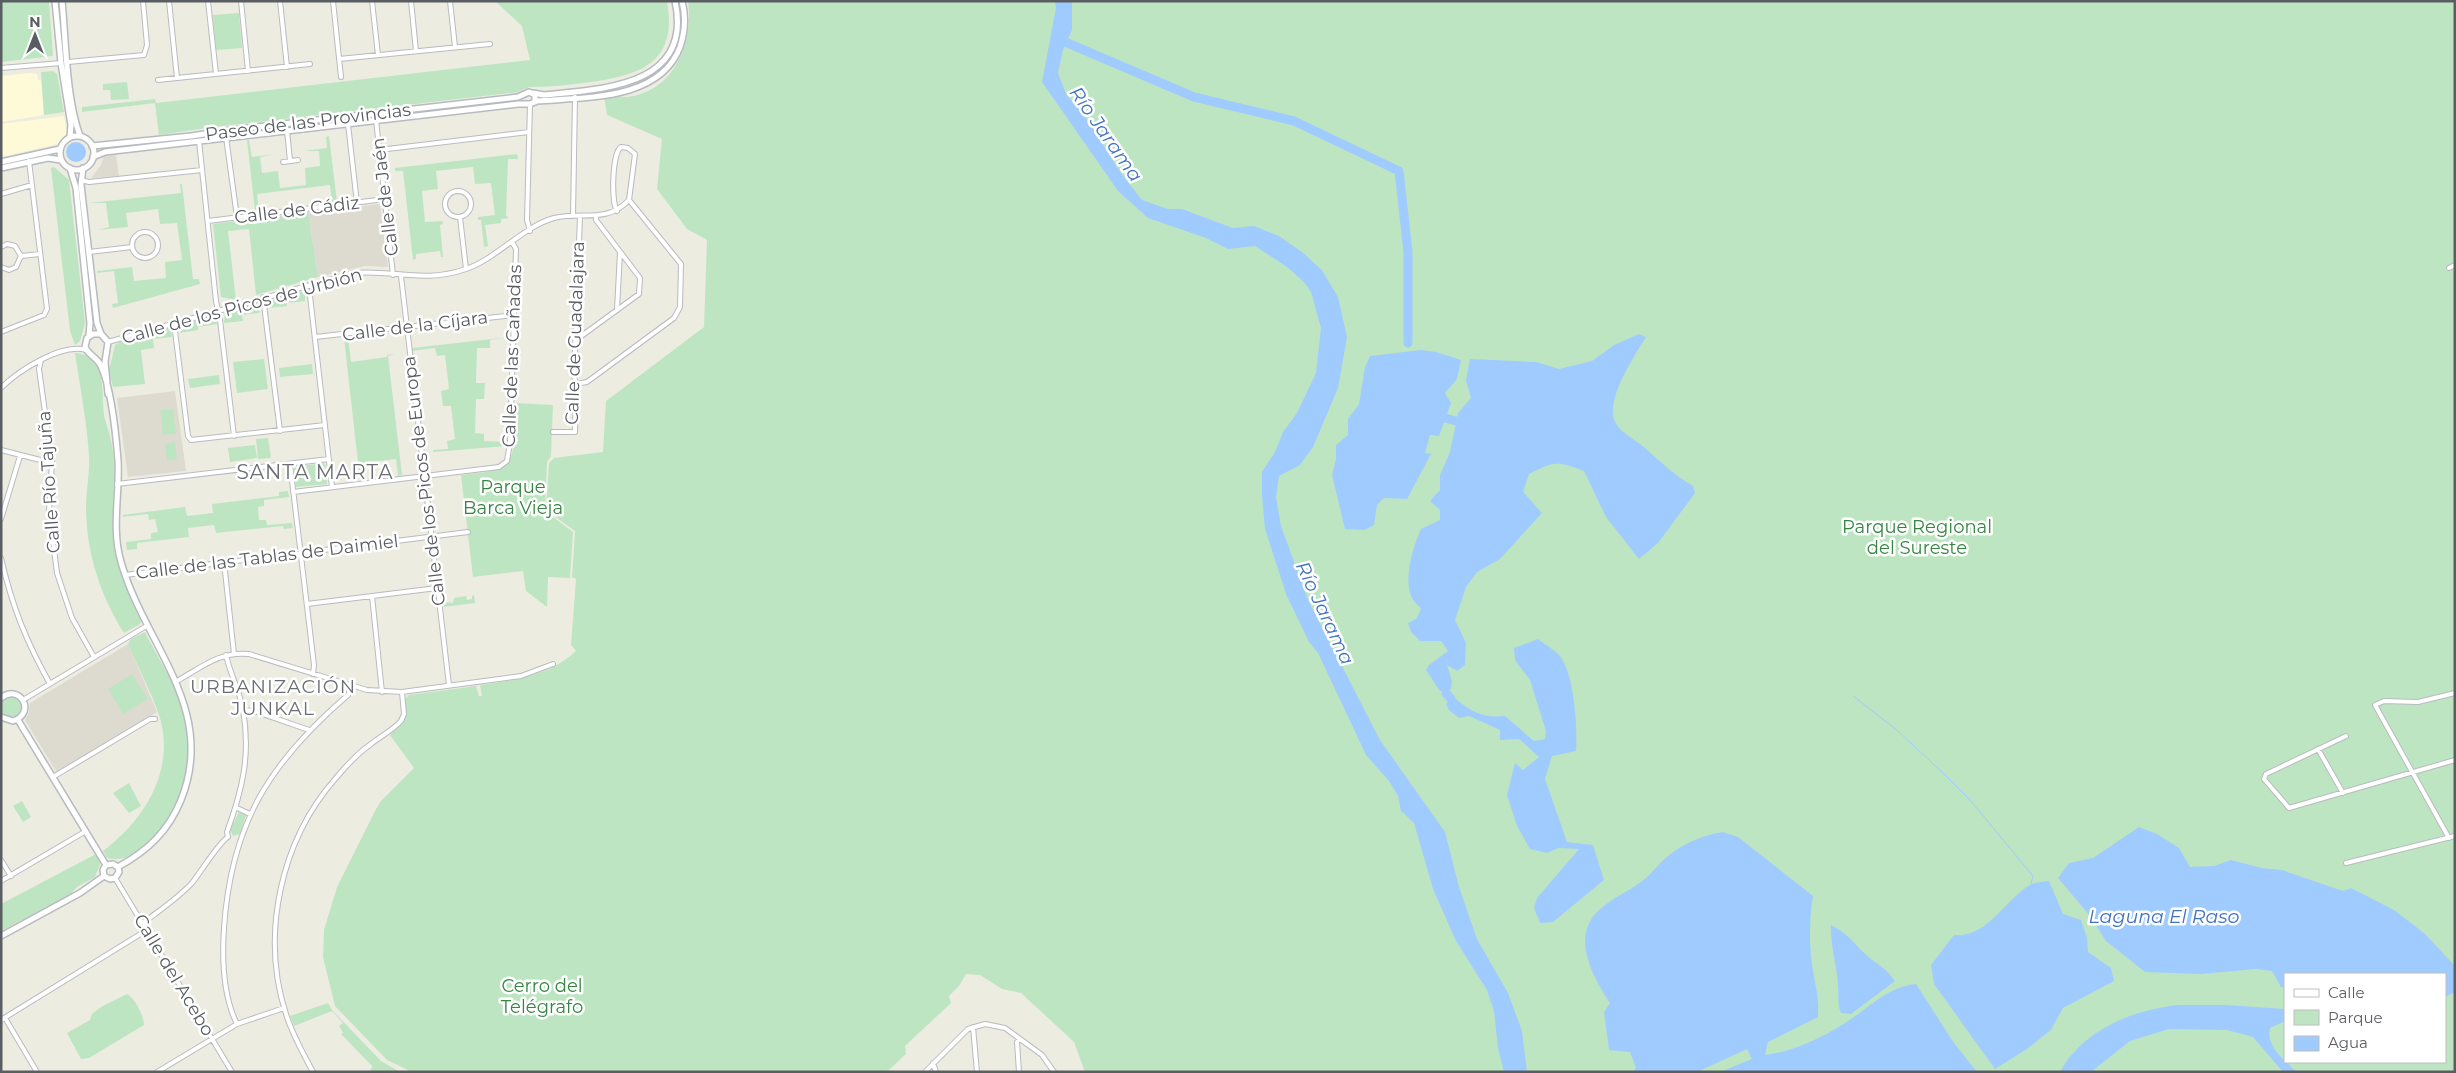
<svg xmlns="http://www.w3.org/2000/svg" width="2456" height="1073" font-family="Montserrat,sans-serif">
  <rect width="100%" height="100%" fill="#edece1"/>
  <path fill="#fef9d6" d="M 30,73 L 37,74 L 38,80 L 41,80 L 44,115 L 1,122 L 1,76 Z
    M 64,116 L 67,133 L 58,144 L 1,157 L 1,124 Z"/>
  <path fill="#dddbcf" d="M 116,155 L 119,176 L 91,178 L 101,165 L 104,156 Z
    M 380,204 L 388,267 L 365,266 L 318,277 L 308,212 Z
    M 175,391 L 186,471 L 128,477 L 117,398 Z
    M 128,644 L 157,712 L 57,773 L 25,720 L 29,713 L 30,703 Z"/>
  <path fill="#bee5c2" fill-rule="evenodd" d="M 1,1 L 49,1 L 53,56 L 1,62 Z
    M 495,1 L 667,1 C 678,62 642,75 591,82 C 570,85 550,87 529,87 L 518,92 L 207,128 L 159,135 L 155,103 L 82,112 L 82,107 L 155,99 L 156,103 L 530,60 L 522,26 Z
    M 688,1 L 2455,1 L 2455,1072 L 1085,1072 L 1074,1042 L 1021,993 L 1002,989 L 980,975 L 966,974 L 959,986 L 949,996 L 951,1003 L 905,1046 L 906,1054 L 889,1070 L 881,1072 L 412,1072 L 387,1060 L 335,1006 L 323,957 L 324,930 L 337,887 L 376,809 L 381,801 L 414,768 L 390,735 L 405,719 L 405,699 L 409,695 L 476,686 L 479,696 L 482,696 L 480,685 C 514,680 549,676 576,651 L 571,645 L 576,579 L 572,577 L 575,531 L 546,510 L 549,463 L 554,458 L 603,452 L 606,401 L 704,327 L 707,240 L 687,229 L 657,189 L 662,139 L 607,115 L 604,96 C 611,96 620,97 627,97 C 674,92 694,42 688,1 ZM 2285,974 L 2445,974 L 2445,1062 L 2285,1062 Z
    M 239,13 L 242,48 L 216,50 L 213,15 Z
    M 53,71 L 57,74 L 64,112 L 44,115 L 41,72 Z
    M 127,82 L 129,99 L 111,100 L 110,90 L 103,90 L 103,84 Z
    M 329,136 L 337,202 L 332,202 L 330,185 L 257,194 L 259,211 L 255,211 L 247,140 L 249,140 L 252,157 L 276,154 L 260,157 L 262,173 L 278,171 L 280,188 L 306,185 L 305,168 L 320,166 L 319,151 L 303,151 L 327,148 L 326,137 Z
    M 517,154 L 518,159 L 508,159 L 506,216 L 509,218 L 501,219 L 501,223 L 485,225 L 488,246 L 484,247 L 481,220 L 478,220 L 478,217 L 495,215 L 491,183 L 475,184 L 473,167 L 436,171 L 438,189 L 422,191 L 425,222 L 442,221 L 443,224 L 440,225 L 443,257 L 441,257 L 440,251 L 416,254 L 416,259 L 413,260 L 403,171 L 395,171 L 395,168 Z
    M 54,167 L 69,180 L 85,323 L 80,341 L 75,345 L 70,331 L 51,168 Z
    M 180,184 L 182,184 L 193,279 L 199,279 L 200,284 L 113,308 L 112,304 L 118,303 L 114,271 L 97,273 L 97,271 L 132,267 L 134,281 L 166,278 L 165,262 L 182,260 L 177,223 L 160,224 L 158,209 L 126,213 L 128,227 L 98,230 L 109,227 L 106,203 L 89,203 L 181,193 Z
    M 308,212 L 318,277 L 256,295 L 249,229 L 228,231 L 236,300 L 221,297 L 213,224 Z
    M 299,291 L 305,293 L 305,301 L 287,303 L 287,306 L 269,308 L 271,299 Z
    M 256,303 L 261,306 L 259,313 L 242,315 L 243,321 L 224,323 L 225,311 L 227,313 Z
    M 211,315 L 216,318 L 217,324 L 198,327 L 198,330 L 180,333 L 179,327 L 182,324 Z
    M 168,328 L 171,329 L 172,337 L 153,339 L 154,348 L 141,350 L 145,384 L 113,387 L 109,371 L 115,345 L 124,340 Z
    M 348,337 L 351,362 L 387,357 L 387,355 L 395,354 L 388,356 L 402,475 L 398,476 L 396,459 L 363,463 L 365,480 L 360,480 L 344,338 Z
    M 510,337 L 490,340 L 490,348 L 477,348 L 476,383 L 485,383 L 484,399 L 476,399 L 475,433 L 484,434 L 484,441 L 506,442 L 506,446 L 433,452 L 433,450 L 448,449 L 447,441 L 455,439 L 451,406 L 443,406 L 441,391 L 449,389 L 445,355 L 437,356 L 435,348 L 412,351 L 412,348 Z
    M 75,353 C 110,355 100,397 105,419 C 110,435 115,453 114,471 C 114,499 111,526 116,555 C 120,577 132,598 142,619 L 140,624 L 124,633 C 100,595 86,552 86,506 C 86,489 90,473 89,456 C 87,422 80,387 75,353 Z
    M 264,359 L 268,389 L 237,393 L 233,362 Z
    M 312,364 L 313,374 L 280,377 L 279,368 Z
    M 219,375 L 220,384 L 190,388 L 188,379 Z
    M 515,403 L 553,405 L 551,456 L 547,462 L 545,511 L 573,532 L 570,578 L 548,577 L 547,607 L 526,591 L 523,571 L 473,577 L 461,475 C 473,473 488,473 500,468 C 520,460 514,421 515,403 Z
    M 173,409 L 176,433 L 163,435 L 160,410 Z
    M 268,438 L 271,458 L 258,459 L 256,439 Z
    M 175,442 L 177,459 L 167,460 L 165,444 Z
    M 255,445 L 257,458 L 230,462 L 228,448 Z
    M 324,463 L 326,467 L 327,484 L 296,487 L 294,467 Z
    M 288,491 L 289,497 L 264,500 L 264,506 L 258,507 L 259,520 L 266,520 L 267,525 L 292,523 L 293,528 L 284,529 L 283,526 L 216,533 L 214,525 L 188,528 L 189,537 L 137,543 L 137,549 L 127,550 L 126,542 L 151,539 L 151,533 L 158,532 L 155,519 L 149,520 L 148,514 L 123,517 L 123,515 L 185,507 L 187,516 L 213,513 L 212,504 L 279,496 L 279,492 Z
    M 474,595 L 475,603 L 443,607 L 442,602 L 453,603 L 454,598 L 466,596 L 467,600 L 472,599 L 472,596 Z
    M 145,632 C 155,653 168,671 177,693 C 197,741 189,799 153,838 C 141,851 125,863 107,858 L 103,851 C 144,820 175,772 160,718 C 152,693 138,668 128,644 L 131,639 Z
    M 132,674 L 148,699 L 123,714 L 108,689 Z
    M1 707a10 10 0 1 1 20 0a10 10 0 1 1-20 0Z
    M 129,783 L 141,806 L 129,813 L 113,793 Z
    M 22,801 L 31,817 L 23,822 L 13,806 Z
    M 239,812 L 246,815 L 240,834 L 233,836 L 230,830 Z
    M 96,854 L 101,862 L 95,877 L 77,887 L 71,894 L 1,931 L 1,904 Z
    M 127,994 C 135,998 144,1016 144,1025 L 89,1058 L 81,1059 L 67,1033 L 90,1020 L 92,1014 L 101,1007 Z
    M 328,1003 L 332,1010 L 381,1061 L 400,1072 L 373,1072 L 370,1069 L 373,1067 L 341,1034 L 343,1033 L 339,1026 L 343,1023 L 332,1011 L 294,1026 L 290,1016 Z"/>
  <path fill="#a0cbff" d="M 1055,1 L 1072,1 L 1072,30 L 1063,50 L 1058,73 L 1066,94 L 1088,121 L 1123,176 L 1142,200 L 1168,209 L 1182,209 L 1233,228 L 1254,226 L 1279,236 L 1302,252 L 1322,270 L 1338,297 L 1347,337 L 1338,388 L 1313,447 L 1300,465 L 1279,476 L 1276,497 L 1281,526 L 1308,600 L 1380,740 L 1445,832 L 1459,887 L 1477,939 L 1508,993 L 1522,1031 L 1527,1072 L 1504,1072 L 1498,1048 L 1494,1011 L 1487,990 L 1456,941 L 1433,889 L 1414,823 L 1401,811 L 1398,796 L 1389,781 L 1366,755 L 1318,653 L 1309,642 L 1286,594 L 1265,529 L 1262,496 L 1262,472 L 1275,452 L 1283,432 L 1297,413 L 1316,373 L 1321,328 L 1311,292 L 1304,282 L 1287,267 L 1255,246 L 1228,249 L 1206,238 L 1148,218 L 1118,191 L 1042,82 L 1056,8 Z
    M66 152a10 10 0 1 1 20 0a10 10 0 1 1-20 0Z
    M 1639,334 L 1646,337 C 1635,355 1607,397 1614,419 C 1618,432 1635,439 1645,448 C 1661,462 1674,475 1693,486 L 1695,493 L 1658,543 L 1639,559 L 1606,517 L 1584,471 C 1556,461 1555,461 1529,474 L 1523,492 L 1542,513 L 1500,559 L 1477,572 L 1466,587 L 1455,620 L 1466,643 L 1465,665 L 1457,671 L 1447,665 L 1452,681 L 1451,689 L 1446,693 L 1439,690 L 1426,670 L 1429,665 L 1448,651 L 1441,641 L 1420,641 L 1411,632 L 1408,623 L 1416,619 L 1421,609 C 1419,606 1415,603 1413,600 C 1402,581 1413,547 1421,529 L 1440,520 L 1440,510 L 1430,501 L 1440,490 L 1440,475 L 1450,452 L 1458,413 L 1471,398 L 1466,380 L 1470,359 L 1536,362 L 1559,369 L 1592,361 L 1614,345 Z
    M 1421,350 L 1436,352 L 1461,360 L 1457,379 L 1445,393 L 1451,403 L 1439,436 L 1430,435 L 1425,453 L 1431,454 L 1407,499 L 1384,498 L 1377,505 L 1374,525 L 1365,530 L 1345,529 L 1332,475 L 1336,459 L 1336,445 L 1348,435 L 1348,419 L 1359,404 L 1365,367 L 1370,356 Z
    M 1538,639 C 1544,644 1552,648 1557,653 C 1574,667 1578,729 1576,751 L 1552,756 L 1545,779 L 1567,842 L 1593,845 L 1604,880 L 1553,922 L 1540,923 L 1534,908 L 1537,898 L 1579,849 L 1558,848 L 1547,853 L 1530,849 L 1517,826 L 1507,795 L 1515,763 L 1523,770 L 1539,757 L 1519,739 L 1500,740 L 1500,730 L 1469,716 L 1459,718 L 1449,710 L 1446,704 L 1451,699 L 1455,698 C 1472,713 1483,718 1505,716 L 1534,741 L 1545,739 L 1546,731 L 1530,680 L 1515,660 L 1514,648 Z
    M 2139,827 L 2157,834 L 2179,848 L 2190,867 L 2214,866 L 2231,860 L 2262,868 L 2282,870 L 2343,891 L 2351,888 L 2394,910 L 2424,933 L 2455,966 L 2455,992 L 2445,997 L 2445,974 L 2285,974 L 2285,988 L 2281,987 L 2272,971 L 2256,969 L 2201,974 L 2145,972 L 2106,941 L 2090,916 L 2058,878 L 2069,863 L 2093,858 Z
    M 1723,832 L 1738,837 L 1813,896 C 1809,918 1809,949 1813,971 C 1816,989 1819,997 1818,1017 L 1768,1042 L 1765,1055 C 1796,1051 1826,1036 1851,1019 C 1872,1005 1890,986 1916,984 L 1954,1043 L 1977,1072 L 1720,1072 L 1752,1059 L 1747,1049 L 1697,1072 L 1633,1072 L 1636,1068 L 1630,1052 L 1609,1050 L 1604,1012 L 1610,1003 C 1593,977 1570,937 1599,910 C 1613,897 1632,890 1646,878 C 1654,871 1660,862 1668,856 C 1684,843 1703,835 1723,832 Z
    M 2049,881 L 2063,914 L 2081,920 L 2087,938 L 2088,952 L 2111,968 L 2114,981 L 2063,1008 L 2051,1030 L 2027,1049 L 1995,1069 L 1934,984 L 1931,965 L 1954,935 C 1988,938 2004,900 2030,885 C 2035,882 2043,882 2049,881 Z
    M 1831,925 C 1847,933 1851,940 1863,952 C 1874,963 1886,967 1895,981 L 1851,1014 L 1841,1013 C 1837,1004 1839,995 1838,985 C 1837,964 1830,946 1831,925 Z
    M 2178,1005 L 2226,1005 L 2285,1009 L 2285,1021 L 2270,1028 C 2266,1049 2285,1059 2296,1072 L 2283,1072 L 2253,1037 L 2227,1030 L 2169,1029 L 2130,1041 L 2091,1072 L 2060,1072 C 2083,1030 2132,1010 2178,1005 Z"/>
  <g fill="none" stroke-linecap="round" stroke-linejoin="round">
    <path stroke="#a0cbff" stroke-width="1" d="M 1853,696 L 1898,731 L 1945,775 L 1970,800 L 2033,876 L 2031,884"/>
    <path stroke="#a0cbff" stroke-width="9" d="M 1058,39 L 1194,97 L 1294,121 L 1399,171 L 1408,252 L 1408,343
      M 1445,418 L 1456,421
      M 1446,693 L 1451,699"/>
    <g stroke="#b9bbc0" stroke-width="6">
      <path id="street" d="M 169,1 L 177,78
        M 208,1 L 216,74
        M 241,1 L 248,71
        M 280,1 L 287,67
        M 333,1 L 341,77
        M 372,1 L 378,55
        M 411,1 L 416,51
        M 450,1 L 455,47
        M 339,59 L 490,44
        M 68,62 L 144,55 L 147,45 L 143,1
        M 1,68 L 61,63
        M 158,80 L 310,64
        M 530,104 L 527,220 L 530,231
        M 376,120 L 393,275
        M 348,124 L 357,203
        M 287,130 L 290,161
        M 226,137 L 237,217
        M 199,141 L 216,301 L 220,320 L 234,436
        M 379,150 L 529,132
        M 283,162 L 298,160
        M 81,180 L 89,182 L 202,170
        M445 204a13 13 0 1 1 26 0a13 13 0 1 1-26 0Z
        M 1,194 L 32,185
        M 617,211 C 611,202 612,153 621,147 L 628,148 L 635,154 L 629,200
        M 573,216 L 575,97
        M 460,217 L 466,269
        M 208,221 L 385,199
        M132 245a13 13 0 1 1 26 0a13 13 0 1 1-26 0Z
        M 1,247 L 7,244 L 15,246 L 21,256 L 16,267 L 9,270 L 1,267
        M 89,252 L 132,247
        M 21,256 L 40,254
        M 2449,268 L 2455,265
        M 401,276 L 449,685
        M 314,284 L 310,296 L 332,487
        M 263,297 L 280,431
        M 617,310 L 620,252
        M 174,323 L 188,436 L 191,440 L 325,425
        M 1,332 L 44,315 L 47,309 L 29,161
        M 315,337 L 514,315
        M 575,337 L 580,337 L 639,294 L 640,278 L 596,220 L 596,216
        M 108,342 L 353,273 C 394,269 422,284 466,269 C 496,259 524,226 554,218 C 583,211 606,224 629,200
        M 41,360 L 39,369 L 52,463 L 49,511 L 57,573 L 72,618 L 94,657
        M 576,384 L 587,382 L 674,318 L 680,307 L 681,264 L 629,200
        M 1,388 C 18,371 61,343 86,350
        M 553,432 L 575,432 L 576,384 L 574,376 L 580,216
        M 1,450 L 52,463
        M 290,464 L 314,665 L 313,674
        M 117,484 L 329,459
        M 293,492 L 499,467 L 507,461 L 510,443 L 516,249 L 512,242
        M 1,519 L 20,456
        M 1,558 C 12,606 26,641 50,684
        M 224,562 L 234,654
        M 125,575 L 468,532
        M 372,596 L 382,692
        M 307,604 L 437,588
        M 175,682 C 201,668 219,651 249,654 L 367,690 L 402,692 L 521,676 L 553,664
        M 23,700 L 148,625
        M 243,710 L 254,711 L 309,730
        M 2346,736 L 2266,774 L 2264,779 L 2289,808 L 2455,760
        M 2318,749 L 2343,793
        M 53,777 L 150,719 L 155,719
        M 237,808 L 250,814
        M 2449,838 L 2375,705 L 2384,701 L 2418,702 L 2455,693
        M 1,860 L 11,876
        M 2346,863 L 2455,836
        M 115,878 L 232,1072
        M 1,881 L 86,831
        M 143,923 C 160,910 177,899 192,883 C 200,873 220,841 228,837 L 227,832 C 242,791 251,755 243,710 C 240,691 230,674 226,655
        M 5,1018 L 37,1072
        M 1,1020 L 147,930
        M 237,1024 C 223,996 222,958 224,928 C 231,823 270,762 348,695 L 352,686
        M 973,1027 L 977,1072
        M 1019,1039 L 1017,1042 L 1019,1072
        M 933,1063 L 936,1072
        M 157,1072 L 237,1024 L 284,1008
        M 313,1072 C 303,1053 292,1034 286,1014 C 260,934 281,840 336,778 C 346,766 358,753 371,744 C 381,736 393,730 401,721 L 404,714 L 402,692
        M 925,1072 L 968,1029 L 985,1024 L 1005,1028 L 1042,1055 L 1054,1072"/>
    </g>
    <g stroke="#b7bac0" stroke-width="8">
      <path id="secondary" d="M 55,1 L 61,63 L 71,125 L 70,137
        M 62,1 C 66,42 66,98 80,136
        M 533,93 L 544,95 C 602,89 694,87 675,1
        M60 153a17 17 0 1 1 34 0a17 17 0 1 1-34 0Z
        M 92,146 L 191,136 L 238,129 L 518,97 L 529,92 L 535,95 L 535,102
        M 93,157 L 105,152 L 518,104 L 530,104 L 537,101 C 584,97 660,101 680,47 C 685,32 686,16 682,1
        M 1,162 L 60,149
        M 1,168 L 48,158 L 61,160
        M 70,168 L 76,188 L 90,323 L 89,336
        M 83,168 L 81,185 L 97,323 L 101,334
        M 108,394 L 105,362 L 108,342 L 101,334 L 93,334 L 87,338 L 85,347 C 88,355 98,358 101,366 C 111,388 116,435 118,460 C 120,494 111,528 121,562 C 144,644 218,708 181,800 C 168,832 147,851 118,867
        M 1,698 C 20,683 37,713 13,721 L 1,717
        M 18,720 L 106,865
        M 104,876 L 103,870 L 106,865 L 113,864 L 118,867
        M 104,876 L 110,879 L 115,878 L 119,872 L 118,867
        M 1,936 L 80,893 L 104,876"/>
    </g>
    <use href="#street" stroke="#fff" stroke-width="4"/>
    <use href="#secondary" stroke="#fff" stroke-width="5"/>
  </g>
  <g text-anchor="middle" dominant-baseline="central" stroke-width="5" stroke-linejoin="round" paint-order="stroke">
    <g font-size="18" fill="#5a5d62" stroke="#fff">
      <text transform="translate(308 122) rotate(-7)">Paseo de las Provincias</text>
      <text transform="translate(385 197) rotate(-97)">Calle de Jaén</text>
      <text transform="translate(297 210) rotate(-7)">Calle de Cádiz</text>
      <text transform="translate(242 306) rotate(-15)">Calle de los Picos de Urbión</text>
      <text transform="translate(415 326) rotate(-7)">Calle de la Cíjara</text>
      <text transform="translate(575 333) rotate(-88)">Calle de Guadalajara</text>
      <text transform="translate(512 356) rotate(-88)">Calle de las Cañadas</text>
      <text transform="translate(424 481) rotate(-97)">Calle de los Picos de Europa</text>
      <text transform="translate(49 482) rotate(-94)">Calle Río Tajuña</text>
      <text transform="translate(267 557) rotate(-7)">Calle de las Tablas de Daimiel</text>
      <text transform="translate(174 975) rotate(59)">Calle del Acebo</text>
    </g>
    <g font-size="18" fill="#358642" stroke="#fff">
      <text x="513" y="487">Parque<tspan x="513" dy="21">Barca Vieja</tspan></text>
      <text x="1917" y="527">Parque Regional<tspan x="1917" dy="21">del Sureste</tspan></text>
      <text x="542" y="986">Cerro del<tspan x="542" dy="21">Telégrafo</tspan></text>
    </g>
    <g font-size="19" font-style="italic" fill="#4273c2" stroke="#fff">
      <text transform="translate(1106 134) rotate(55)">Río Jarama</text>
      <text transform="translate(1325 613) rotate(65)">Río Jarama</text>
      <text x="2164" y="916">Laguna El Raso</text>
    </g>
    <g font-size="19" letter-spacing="1" fill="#6b6f74" stroke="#fff">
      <text x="273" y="686">URBANIZACIÓN<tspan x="273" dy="22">JUNKAL</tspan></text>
    </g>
    <g font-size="20" letter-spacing="1" fill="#6b6f74" stroke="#fff">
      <text x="315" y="472">SANTA MARTA</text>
    </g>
  </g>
  <rect width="2456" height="1073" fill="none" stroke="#5a5d62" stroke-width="5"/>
  <rect x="2284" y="973" width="162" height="90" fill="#ffffff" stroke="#bdbec0"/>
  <rect x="2294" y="989" width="25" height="8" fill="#ffffff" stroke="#bdbec0"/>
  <text x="2328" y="998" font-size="15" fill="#5a5d62">Calle</text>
  <rect x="2294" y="1010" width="25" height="15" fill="#bee5c2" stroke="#bdbec0"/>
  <text x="2328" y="1023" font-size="15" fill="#5a5d62">Parque</text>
  <rect x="2294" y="1036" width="25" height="15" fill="#a0cbff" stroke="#bdbec0"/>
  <text x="2328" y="1048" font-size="15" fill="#5a5d62">Agua</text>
  <g transform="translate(35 35)" stroke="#ffffff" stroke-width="4" paint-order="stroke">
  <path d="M0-4L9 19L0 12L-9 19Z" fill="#5a5d62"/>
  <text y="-8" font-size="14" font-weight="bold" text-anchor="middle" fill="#5a5d62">N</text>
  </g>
</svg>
